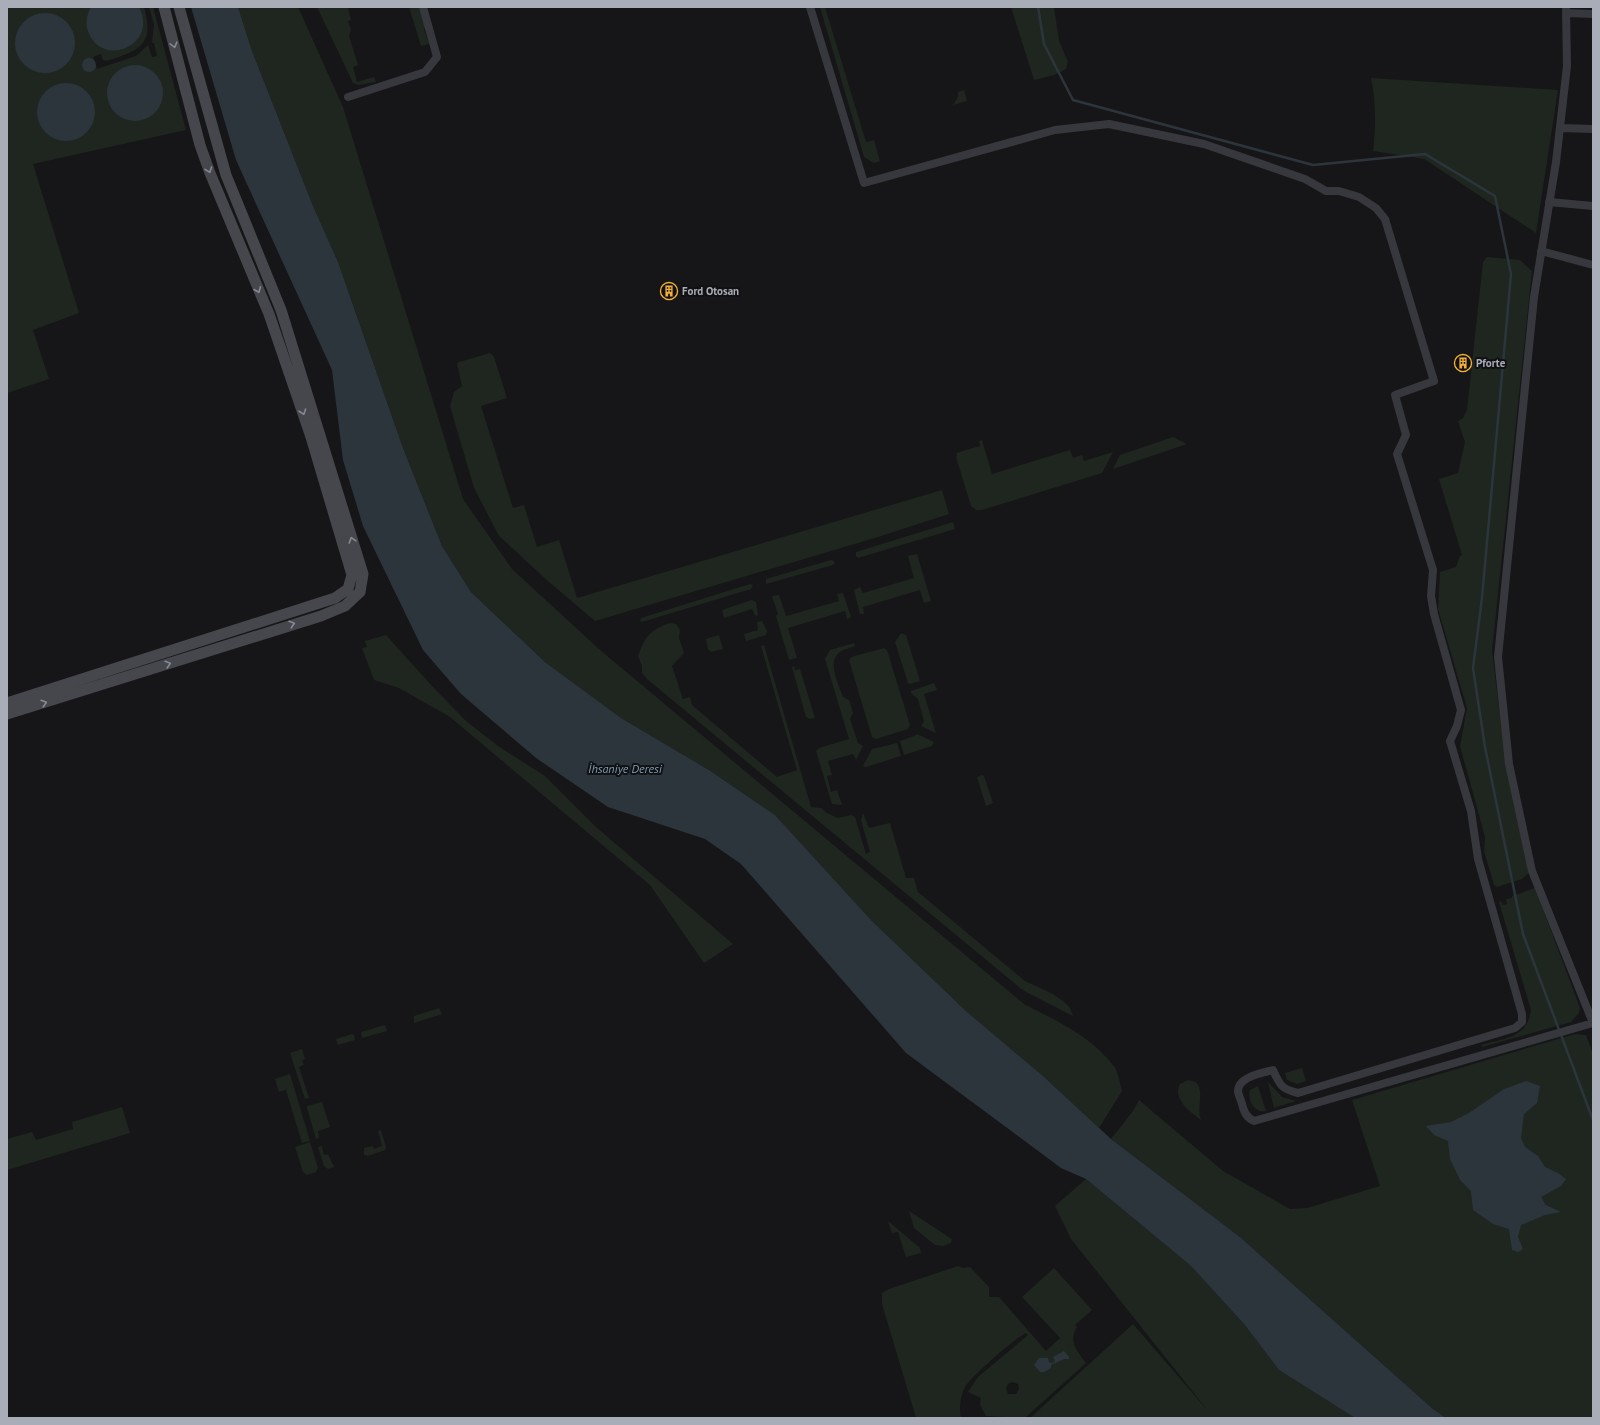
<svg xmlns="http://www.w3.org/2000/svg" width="1600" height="1425" font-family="'PT Sans',sans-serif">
  <rect width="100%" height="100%" fill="#161618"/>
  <path fill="#1e261f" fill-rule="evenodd" d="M 7,7 L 144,7 C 155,45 139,51 106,61 L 103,60 L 101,54 L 93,57 L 97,69 L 136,56 L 148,45 L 152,57 L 157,56 L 154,43 L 152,43 L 154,25 L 149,7 L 153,7 L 186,130 L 33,164 L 79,313 L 33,330 L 49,379 L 7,393 Z
    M 238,7 L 298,7 L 343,107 L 463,499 L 512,569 L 600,650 L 1024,1004 C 1055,1020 1091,1036 1113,1065 C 1118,1071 1120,1083 1122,1091 L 1099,1128 L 1043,1076 L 966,1011 L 872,921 L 775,815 L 709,770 L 621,718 L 545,662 L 471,592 L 442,546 L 403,448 L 338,262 L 313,206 L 252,51 Z
    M 317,7 L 348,7 L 351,20 L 348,21 L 351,30 L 349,36 L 358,65 L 353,67 L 357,82 L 374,77 L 376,82 L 359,85 L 353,83 Z
    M 409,7 L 423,7 L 429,28 L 424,29 L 429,44 L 421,46 Z
    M 820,7 L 825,7 L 866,142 L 874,140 L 880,161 L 874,163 L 864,157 Z
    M 1011,7 L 1054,7 L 1059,41 L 1068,62 L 1066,69 L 1054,75 L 1034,80 Z
    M 1371,78 L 1558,90 L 1536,233 L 1424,159 L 1373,151 C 1376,127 1376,102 1371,78 Z
    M 964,90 L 967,101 L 953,105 L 958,97 L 958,92 Z
    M 1487,257 L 1520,260 L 1532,271 L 1492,651 L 1507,771 L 1529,873 L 1522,879 L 1497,887 L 1494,885 L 1484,851 L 1485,837 L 1460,746 L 1467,708 L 1438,609 L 1440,572 L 1456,567 L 1460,556 L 1462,555 L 1439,479 L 1458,473 L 1465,442 L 1458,421 L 1463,418 L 1467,410 L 1483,262 Z
    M 490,353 L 494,357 L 507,398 L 481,406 L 513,508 L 524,505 L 537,547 L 559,540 L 577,598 L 942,490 L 949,514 L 878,537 L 595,621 L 549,582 L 499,536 L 474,488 L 450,406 L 454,392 L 462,386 L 457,364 L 459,362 Z
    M 1173,437 L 1187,444 L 1113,469 L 1120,455 Z
    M 982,440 L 992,474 L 1070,450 L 1073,458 L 1082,455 L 1084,461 L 1113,452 L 1102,473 L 982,510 L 976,510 L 971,506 L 956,457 L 957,456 L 956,453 L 980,446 L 979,441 Z
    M 953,522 L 955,529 L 858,558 L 856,556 L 856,552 Z
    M 917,554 L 931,601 L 924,603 L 920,590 L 863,607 L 864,614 L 860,614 L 854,590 L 860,587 L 863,593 L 914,578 L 908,556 Z
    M 831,560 L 834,561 L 835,563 L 833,565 L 766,584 L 766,579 Z
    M 750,584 L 753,585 L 751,589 L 642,622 L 640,621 L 641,618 Z
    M 843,593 L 851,617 L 847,619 L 845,611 L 788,628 L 797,658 L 789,660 L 776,616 L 778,614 L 772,596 L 779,595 L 786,616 L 839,601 L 837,594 Z
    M 752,600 L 756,602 L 758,616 L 755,615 L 752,609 L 724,618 L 722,610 Z
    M 762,621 L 767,631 L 766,635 L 746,641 L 744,634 L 758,630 L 757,622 Z
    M 670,623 L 676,624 L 680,630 L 679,638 L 684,653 L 672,666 L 683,699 L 690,697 L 692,705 L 777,777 L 797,770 L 761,646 L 764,645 L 811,807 L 821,808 L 827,813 L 838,818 L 851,815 L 855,817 L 866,854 L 870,852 L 861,820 L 863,813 L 869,828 L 890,823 L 906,878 L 914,878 L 918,892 L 1025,981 L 1053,994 L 1063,1001 L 1070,1008 L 1073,1016 L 1028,993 L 1020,988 L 647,679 L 642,673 L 642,666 L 638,656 C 645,637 649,630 670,623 Z
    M 901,633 L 906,635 L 920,681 L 910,684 L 908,683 L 895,642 Z
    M 386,635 L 432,686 L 466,721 L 498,746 L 545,776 L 596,827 L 733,944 L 704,963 L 650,885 L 450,717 L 399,688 L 374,680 L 362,648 L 367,647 L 365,641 Z
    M 719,635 L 723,649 L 711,652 L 708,649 L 706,639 Z
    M 854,643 L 855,646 C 851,648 844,649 840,652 C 826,662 839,684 843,697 L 849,700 L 853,713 L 850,719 L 858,743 L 863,746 L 856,760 L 853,754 L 828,761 L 832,775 L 827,776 L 831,792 L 837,790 L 842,805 L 832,804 L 816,751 L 819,748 L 849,739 L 825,659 L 830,650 Z
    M 884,648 L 887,650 L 910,725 L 908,729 L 876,739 L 872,737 L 849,660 L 851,657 Z
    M 794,666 L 795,670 L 800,669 L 815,718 L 810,719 L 806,717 L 792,667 Z
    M 934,683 L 937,690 L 924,694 L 936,733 L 921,726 L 924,721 L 918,699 L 911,693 L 911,691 Z
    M 917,734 L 934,742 L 932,746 L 904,755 L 900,741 L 914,736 Z
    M 897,743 L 901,756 L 866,767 L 863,766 L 872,749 Z
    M 982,775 L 984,776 L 993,803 L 986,806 L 977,777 Z
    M 1535,888 L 1580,1008 L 1579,1013 L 1571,1022 L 1482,1047 L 1481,1045 C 1505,1038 1527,1038 1531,1010 L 1499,902 L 1501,901 L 1503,905 L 1507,904 L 1506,899 L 1512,898 L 1512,896 Z
    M 439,1008 L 442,1014 L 414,1023 L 414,1016 Z
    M 385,1025 L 387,1031 L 362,1038 L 361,1032 Z
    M 352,1034 L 354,1035 L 355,1040 L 338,1045 L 336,1039 Z
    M 1575,1034 L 1586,1035 L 1593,1054 L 1593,1418 L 1446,1418 L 1433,1409 L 1240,1237 L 1111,1139 L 1133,1111 L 1139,1100 L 1223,1171 L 1290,1209 L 1307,1208 L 1380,1186 L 1352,1100 Z
    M 302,1049 L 305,1059 L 302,1060 L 304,1065 L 299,1067 L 309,1098 L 305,1099 L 290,1053 Z
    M 1302,1068 L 1306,1081 L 1297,1084 L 1287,1080 L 1285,1073 Z
    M 290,1074 L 310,1141 L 302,1143 L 286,1090 L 279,1092 L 275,1079 Z
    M 1188,1080 L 1196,1082 C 1205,1092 1196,1108 1201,1120 C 1190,1112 1172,1099 1180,1084 Z
    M 1268,1082 L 1282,1097 L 1296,1101 L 1274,1108 Z
    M 1258,1086 L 1266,1111 C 1254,1114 1247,1099 1250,1090 Z
    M 322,1102 L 330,1127 L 318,1131 L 319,1138 L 316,1139 L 307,1108 L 307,1106 Z
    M 122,1107 L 130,1133 L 7,1170 L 7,1139 L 32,1132 L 36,1140 L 73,1129 L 72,1122 Z
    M 381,1130 L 386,1147 L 385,1150 L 368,1156 L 364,1155 L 364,1148 L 373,1146 L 374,1149 L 382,1146 L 378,1131 Z
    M 310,1142 L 318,1168 L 316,1172 L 307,1175 L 303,1172 L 295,1147 Z
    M 322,1146 L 324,1155 L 328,1154 L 334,1167 L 328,1169 L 324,1166 L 318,1147 Z
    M 1086,1179 L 1191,1266 L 1244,1324 L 1279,1370 L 1355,1418 L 1030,1418 L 1133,1324 L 1209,1412 L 1071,1239 L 1055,1206 Z
    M 909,1211 L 952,1239 L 951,1243 L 943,1246 L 935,1245 L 914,1228 Z
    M 888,1221 L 920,1248 L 921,1253 L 906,1257 L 898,1232 L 892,1233 Z
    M 958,1266 L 963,1268 L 970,1267 L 989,1287 L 989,1297 L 999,1297 L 1046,1351 L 1060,1338 L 1022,1297 L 1054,1268 L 1092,1310 L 1075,1325 L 1077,1327 C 1068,1341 1077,1351 1086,1363 L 1025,1418 L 986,1416 L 980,1405 L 981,1398 L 968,1392 L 978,1377 L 1028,1335 L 1026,1333 C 1015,1338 971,1377 965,1387 C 960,1397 959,1408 961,1418 L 916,1418 L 882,1304 L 882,1293 L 889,1289 ZM 1012,1382 L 1018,1384 L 1019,1389 L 1016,1394 L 1008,1394 L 1006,1388 L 1008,1384 Z"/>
  <path fill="#2c353c" d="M 91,7 L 139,7 C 159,46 101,69 88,31 C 85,23 87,14 91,7 Z
    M 191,7 L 238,7 L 252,51 L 313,206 L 338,262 L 403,448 L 442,546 L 471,592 L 545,662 L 621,718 L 709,770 L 775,815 L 872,921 L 966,1011 L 1043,1076 L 1111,1139 L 1240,1237 L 1433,1409 L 1446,1418 L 1355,1418 L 1279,1370 L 1244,1324 L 1191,1266 L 1086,1179 L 1061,1168 L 906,1053 L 741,864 L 705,839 L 608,807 L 536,758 L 461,694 L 423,650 L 363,526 L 343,460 L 332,370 L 236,160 Z
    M15 43a30 30 0 1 1 60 0a30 30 0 1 1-60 0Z
    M82 65a7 7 0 1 1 14 0a7 7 0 1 1-14 0Z
    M107 93a28 28 0 1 1 56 0a28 28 0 1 1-56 0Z
    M37 112a29 29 0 1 1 58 0a29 29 0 1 1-58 0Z
    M 1526,1081 L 1540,1086 L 1537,1103 L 1524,1114 L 1521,1138 L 1525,1147 L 1538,1156 L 1545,1167 L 1558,1173 L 1566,1179 L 1561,1186 L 1541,1197 L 1546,1205 L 1561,1212 L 1545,1215 L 1521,1225 L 1518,1237 L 1523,1249 L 1518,1252 L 1512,1250 L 1509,1229 L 1493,1224 L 1473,1210 L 1471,1191 L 1460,1180 L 1450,1159 L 1448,1141 L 1434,1135 L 1426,1126 L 1451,1122 L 1469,1113 L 1504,1089 Z
    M 1064,1351 L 1069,1357 L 1069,1359 L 1064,1359 L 1051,1365 L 1051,1368 L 1044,1372 L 1040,1372 L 1034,1365 L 1039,1358 L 1048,1358 L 1049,1362 L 1052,1363 L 1055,1362 L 1053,1357 Z"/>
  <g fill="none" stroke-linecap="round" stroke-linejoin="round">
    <path stroke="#2c353c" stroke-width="2.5" d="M 1038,7 L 1044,44 L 1073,100 L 1313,165 L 1425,154 L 1495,196 L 1511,274 L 1482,598 L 1473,668 L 1485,747 L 1523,934 L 1593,1120"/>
    <path stroke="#37383d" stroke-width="8" d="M 810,7 L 864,183 L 1055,130 L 1109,124 L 1204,144 L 1305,179 L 1326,191 L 1339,191 L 1359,197 L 1376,208 L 1385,219 L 1434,381 L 1395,395 L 1406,435 L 1397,454 L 1433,570 L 1431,596 L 1434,614 L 1461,710 L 1457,726 L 1450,741 L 1471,811 L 1478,859 L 1522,1014 L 1522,1022 L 1515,1028 L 1298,1093 C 1281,1089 1280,1085 1273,1070 C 1262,1073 1237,1077 1238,1092 C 1239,1096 1241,1100 1242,1104 C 1244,1112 1246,1117 1254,1121 L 1593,1023 L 1532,871 L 1509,764 L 1498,657 L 1534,297 L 1556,162 L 1567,66 L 1566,7
      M 1566,13 L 1593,14
      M 348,97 L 425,72 L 437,57 L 423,7
      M 1560,128 L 1593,129
      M 1549,202 L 1593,206
      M 1541,251 L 1593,265"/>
    <path stroke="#45474d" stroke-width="11" d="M 7,703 L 335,598 L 348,589 L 352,575 L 311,437 L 269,314 L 210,173 L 200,145 L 164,7
      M 7,714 L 321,616 L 345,606 L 360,592 L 363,574 L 281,310 L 226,175 L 179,7"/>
  </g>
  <defs><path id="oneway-chevron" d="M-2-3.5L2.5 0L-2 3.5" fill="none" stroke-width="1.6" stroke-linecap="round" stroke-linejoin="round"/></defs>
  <g stroke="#858993">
    <use href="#oneway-chevron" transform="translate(174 45) rotate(75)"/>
    <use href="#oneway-chevron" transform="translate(209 170) rotate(70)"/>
    <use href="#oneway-chevron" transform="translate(258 290) rotate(67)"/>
    <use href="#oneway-chevron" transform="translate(303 412) rotate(71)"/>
    <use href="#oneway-chevron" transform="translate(352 540) rotate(-107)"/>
    <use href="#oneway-chevron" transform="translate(292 624) rotate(-17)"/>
    <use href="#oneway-chevron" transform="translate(168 664) rotate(-17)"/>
    <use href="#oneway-chevron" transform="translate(44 703) rotate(-17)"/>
  </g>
  <defs>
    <g id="building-ring" transform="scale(0.9)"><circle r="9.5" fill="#111113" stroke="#f2b134" stroke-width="1.5"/><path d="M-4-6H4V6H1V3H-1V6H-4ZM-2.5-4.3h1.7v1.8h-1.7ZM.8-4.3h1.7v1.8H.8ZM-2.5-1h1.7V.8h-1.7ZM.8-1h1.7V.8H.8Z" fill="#f2b134"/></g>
  </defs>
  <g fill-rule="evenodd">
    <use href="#building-ring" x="669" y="291"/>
    <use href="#building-ring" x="1463" y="363"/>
  </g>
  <g text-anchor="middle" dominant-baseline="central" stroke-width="4" stroke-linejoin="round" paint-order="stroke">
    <g font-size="11" font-weight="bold" fill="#a8adb8" stroke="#111113" text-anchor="start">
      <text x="682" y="291">Ford Otosan</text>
      <text x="1476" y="363">Pforte</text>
    </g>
    <g font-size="12" font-style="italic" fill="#7f9bb3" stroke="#111113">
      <text x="625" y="768">İhsaniye Deresi</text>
    </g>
  </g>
  <rect width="1600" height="1425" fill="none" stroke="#a8adb8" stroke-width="16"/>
</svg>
